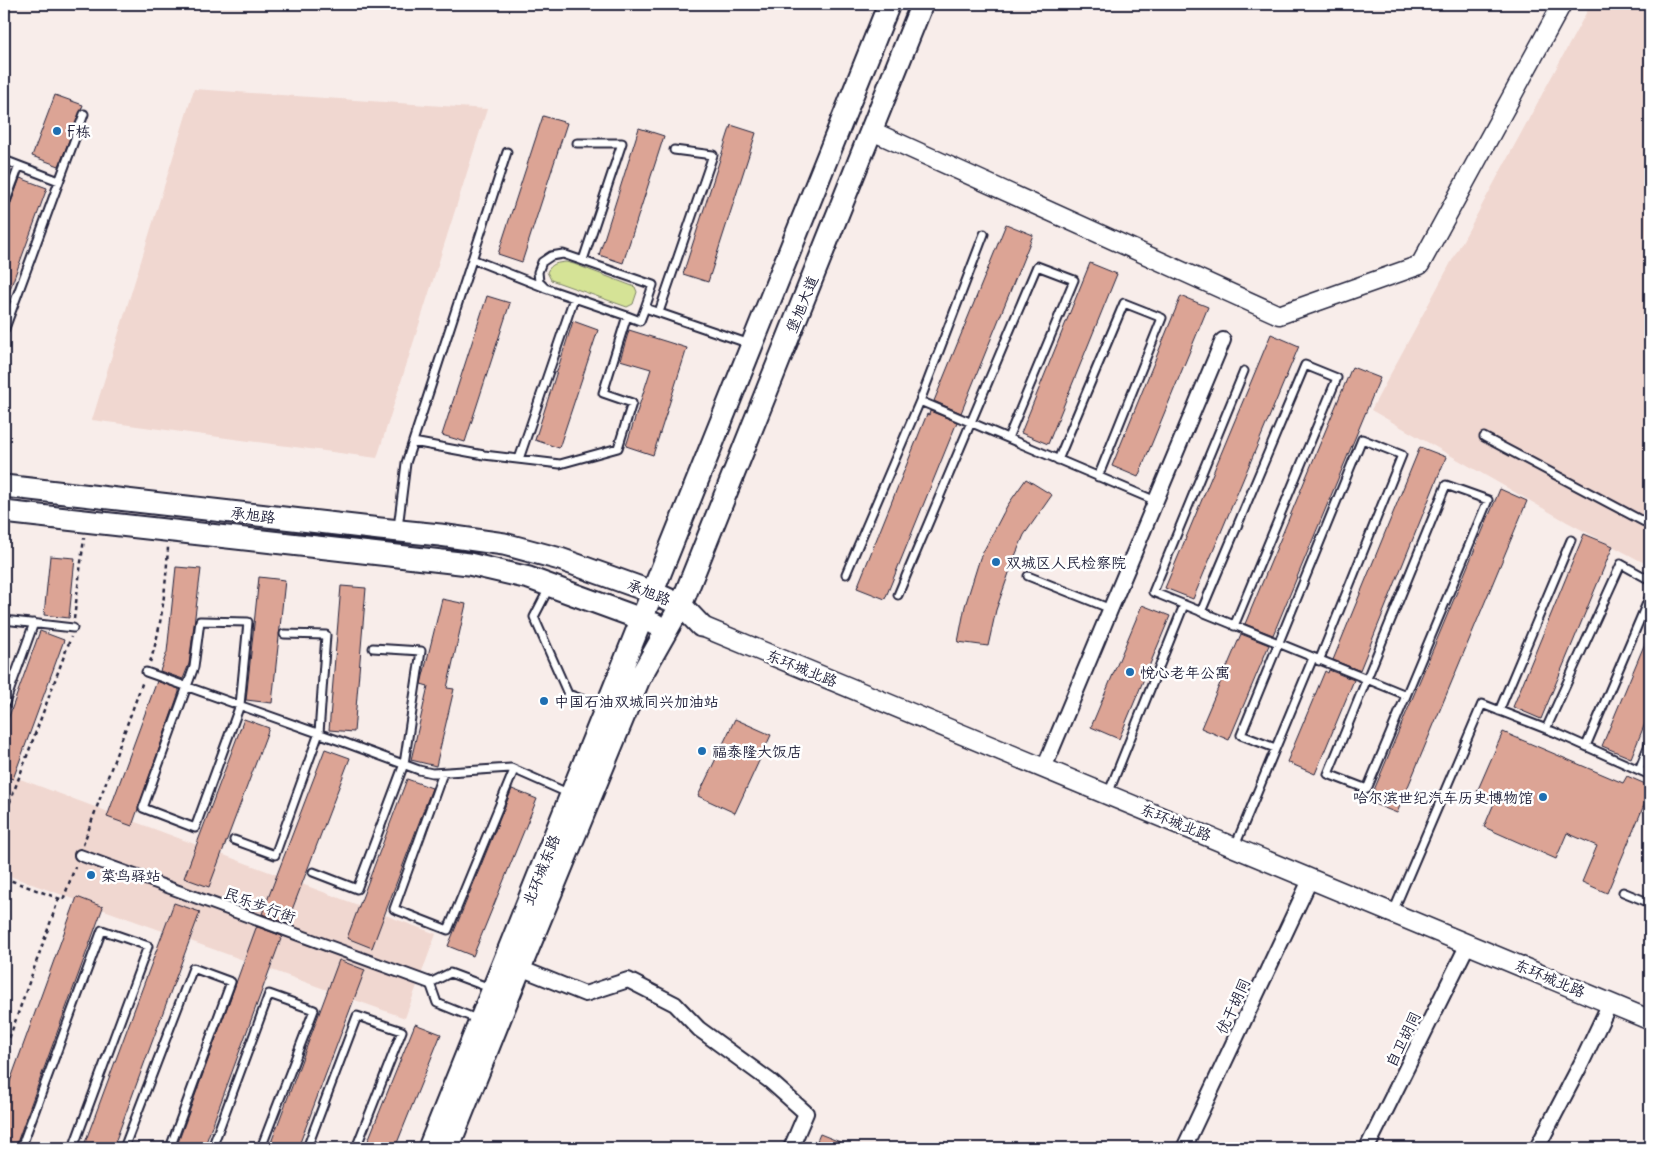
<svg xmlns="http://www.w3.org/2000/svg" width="1654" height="1152" font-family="Delius,'LXGW WenKai TC',sans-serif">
  <rect width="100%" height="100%" fill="#f8edea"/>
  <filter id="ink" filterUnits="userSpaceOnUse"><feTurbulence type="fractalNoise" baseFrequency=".02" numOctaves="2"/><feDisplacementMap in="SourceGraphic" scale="10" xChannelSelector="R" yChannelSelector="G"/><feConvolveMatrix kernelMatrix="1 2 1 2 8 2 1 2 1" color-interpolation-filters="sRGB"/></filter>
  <g filter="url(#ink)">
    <path fill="#f0d7d0" d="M 1591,4 L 1650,4 L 1650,566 L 1567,522 L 1371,410 Z
      M 194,89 L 487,109 L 377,458 L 92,420 Z
      M 4,773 L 436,934 L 405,1018 L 4,874 Z"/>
    <path fill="#d5e396" stroke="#7c8268" d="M 566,262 L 574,264 L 635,287 L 637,292 L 633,304 L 627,307 L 551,280 L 547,272 C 552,263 557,263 566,262 Z"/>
    <path fill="#dca495" stroke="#22223b" d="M 55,95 L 83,105 L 59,166 L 32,156 Z
      M 543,116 L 567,123 L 522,262 L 498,254 Z
      M 731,125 L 756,133 L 708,282 L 683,274 Z
      M 639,128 L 664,136 L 623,263 L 599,255 Z
      M 20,178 L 47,188 L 5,303 L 4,302 L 4,222 Z
      M 1006,224 L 1033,235 L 961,413 L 934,401 Z
      M 1090,263 L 1117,274 L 1048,444 L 1021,433 Z
      M 487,296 L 510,303 L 465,442 L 442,435 Z
      M 1181,296 L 1208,307 L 1138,477 L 1112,466 Z
      M 573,321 L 598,330 L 559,448 L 535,440 Z
      M 629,330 L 687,348 L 653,455 L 626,446 L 651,369 L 620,360 Z
      M 1271,334 L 1299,346 L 1193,599 L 1165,588 Z
      M 1352,367 L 1380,378 L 1273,635 L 1245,624 Z
      M 930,411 L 957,422 L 885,599 L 857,588 L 927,414 L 929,415 Z
      M 1420,447 L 1446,457 L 1360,670 L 1358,670 L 1333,660 Z
      M 1026,479 L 1052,495 L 1024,535 L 1015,556 L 996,610 L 988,646 L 958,642 L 965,606 L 980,558 L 1007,506 Z
      M 1500,489 L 1527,501 L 1397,813 L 1369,802 Z
      M 1584,534 L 1613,546 L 1541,719 L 1513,707 Z
      M 50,556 L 75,558 L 69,618 L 44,615 Z
      M 176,567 L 201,569 L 189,664 L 183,679 L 160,671 L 167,652 Z
      M 259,577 L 285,580 L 272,703 L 246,700 Z
      M 341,586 L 366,588 L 354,732 L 329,730 Z
      M 442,599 L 466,604 L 447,688 L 454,689 L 436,766 L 411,760 L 428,686 L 421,684 Z
      M 1142,605 L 1170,616 L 1119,739 L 1091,727 Z
      M 40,631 L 64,640 L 13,779 L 4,776 L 4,730 Z
      M 1650,631 L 1650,711 L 1631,758 L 1602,746 Z
      M 1241,634 L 1269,645 L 1229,740 L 1201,728 Z
      M 1329,670 L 1354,680 L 1315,774 L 1287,762 L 1325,671 L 1328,673 Z
      M 157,681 L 179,689 L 179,692 L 132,826 L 107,817 Z
      M 244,719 L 269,728 L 209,887 L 184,878 Z
      M 735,719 L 771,735 L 735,813 L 698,796 Z
      M 1503,732 L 1623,783 L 1627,776 L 1650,786 L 1650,791 L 1607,893 L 1582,882 L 1597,846 L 1567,833 L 1556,859 L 1484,827 L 1495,801 L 1476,794 Z
      M 325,749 L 350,758 L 287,923 L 262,914 Z
      M 407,779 L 432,788 L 372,948 L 347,938 Z
      M 512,789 L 537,799 L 473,956 L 448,946 Z
      M 77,897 L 103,907 L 15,1148 L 4,1148 L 4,1098 Z
      M 174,903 L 200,912 L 113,1148 L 83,1148 Z
      M 258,927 L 282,936 L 204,1148 L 176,1148 L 256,928 Z
      M 339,960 L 365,970 L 298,1148 L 269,1148 Z
      M 415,1024 L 441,1034 L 395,1148 L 365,1148 Z
      M 820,1134 L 855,1148 L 814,1148 Z"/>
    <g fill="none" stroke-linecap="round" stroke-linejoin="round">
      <g stroke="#22223b" stroke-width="11">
        <path id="service" d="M 577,143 L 622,143 L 583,260
          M 4,160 L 59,181
          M 4,206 L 19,166
          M 472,259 L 543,287
          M 645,308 L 653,285 L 563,254 L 551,256 L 542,262 L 538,272 L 539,282 L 545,288 L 627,316 L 640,321 L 645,308 L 750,344
          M 659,312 L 713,155 L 674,150
          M 4,331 L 84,114
          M 1244,371 L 1153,592 L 1406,695
          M 920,401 L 1156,501
          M 1484,437 L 1650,525
          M 413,442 L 484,455 L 560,464 L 618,448 L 632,403 L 603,393 L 627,316
          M 519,459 L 574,298
          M 1058,460 L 1124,303 L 1162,318 L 1098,477
          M 1446,485 L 1488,500 L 1367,789 L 1328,774 Z
          M 398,528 L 406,463 L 507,152
          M 846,574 L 920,401 L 984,234
          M 1028,576 L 1111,609
          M 549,588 L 534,617 L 568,694 L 603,707
          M 898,595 L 1037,266 L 1074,280 L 1008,438
          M 1201,612 L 1305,365 L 1337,378 L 1234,626
          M 4,620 L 73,628
          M 200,621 L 248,622 L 240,705 L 195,828 L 143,808 L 194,667 Z
          M 146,672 L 343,742 L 419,770 L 432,773 L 511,768 L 570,794
          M 4,706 L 34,623
          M 1499,711 L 1571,540
          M 1546,729 L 1621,564 L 1650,580
          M 1586,746 L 1650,596
          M 1275,748 L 1241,735 L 1362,439 L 1402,455 L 1319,661
          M 1639,770 L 1650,742
          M 443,773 L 394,909 L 448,930 L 514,770
          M 1108,794 L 1184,605
          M 234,840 L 275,855 L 319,733 L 326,635 L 284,634
          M 1235,846 L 1313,658
          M 313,872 L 357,889 L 404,764 L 421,651 L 373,648
          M 1623,892 L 1650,903
          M 1393,912 L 1482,704 L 1554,732 L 1650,775
          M 479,1020 L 437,1003 L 430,983 L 450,973 L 490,988
          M 21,1148 L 102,930 L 148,946 L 73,1148
          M 124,1148 L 193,968 L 231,982 L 170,1148
          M 212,1148 L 269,994 L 314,1010 L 261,1148
          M 307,1148 L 357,1016 L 402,1031 L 356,1148"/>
      </g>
      <g stroke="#22223b" stroke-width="14">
        <path id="pedestrian" d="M 80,855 L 430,983"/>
      </g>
      <g stroke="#22223b" stroke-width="18">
        <path id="minor" d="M 1044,768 L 1223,340
          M 520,968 L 585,994 L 628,980 L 675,1004 L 699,1029 L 770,1081 L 806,1113 L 791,1148
          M 1184,1148 L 1311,878
          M 1367,1148 L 1468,944
          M 1537,1148 L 1582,1062 L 1610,1003"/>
      </g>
      <g stroke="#22223b" stroke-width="21">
        <path id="tertiary" d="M 872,131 L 1279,315 L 1420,265 L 1562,4"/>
      </g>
      <g stroke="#22223b" stroke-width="22">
        <path id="secondary" d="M 701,626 L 1650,1020"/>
      </g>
      <g stroke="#22223b" stroke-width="25">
        <path id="primary" d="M 4,486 L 380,529 L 440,535 L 504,544 L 560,559 L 652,592 L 681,605 L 701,626
          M 4,512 L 469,564 L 529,578 L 655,624
          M 429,1148 L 889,4
          M 448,1148 L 520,968 L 639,679 L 681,605 L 922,4"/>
      </g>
      <path stroke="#22223b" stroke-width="2.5" stroke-dasharray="4 4" stroke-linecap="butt" d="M 74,619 L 84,538
        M 150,662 C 162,627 166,584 168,547
        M 4,818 L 71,637
        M 83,845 L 143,681
        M 4,878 L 63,900 L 75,867
        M 4,1053 L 59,898"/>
      <use href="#service" stroke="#fff" stroke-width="7"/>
      <use href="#pedestrian" stroke="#fff" stroke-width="10"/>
      <use href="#minor" stroke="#fff" stroke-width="14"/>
      <use href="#tertiary" stroke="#fff" stroke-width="18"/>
      <use href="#secondary" stroke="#fff" stroke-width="19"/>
      <use href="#primary" stroke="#fff" stroke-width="21"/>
    </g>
  </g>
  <g fill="#1f6fb2" stroke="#fff" stroke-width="2">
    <circle cx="57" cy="131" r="5"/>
    <circle cx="996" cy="562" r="5"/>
    <circle cx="1130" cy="672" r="5"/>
    <circle cx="544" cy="701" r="5"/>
    <circle cx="702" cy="751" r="5"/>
    <circle cx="1543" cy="797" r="5"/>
    <circle cx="91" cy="875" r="5"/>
  </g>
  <g text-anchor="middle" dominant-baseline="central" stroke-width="5" stroke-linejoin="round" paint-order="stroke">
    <g font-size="15" fill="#22223b" stroke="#fff" text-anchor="start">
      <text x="67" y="131">F栋</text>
      <text x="1006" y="562">双城区人民检察院</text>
      <text x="1140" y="672">悦心老年公寓</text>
      <text x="554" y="701">中国石油双城同兴加油站</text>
      <text x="712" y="751">福泰隆大饭店</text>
      <text x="1533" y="797" text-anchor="end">哈尔滨世纪汽车历史博物馆</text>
      <text x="101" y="875">菜鸟驿站</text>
    </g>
    <g font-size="15" fill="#22223b" stroke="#fff">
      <text transform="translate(802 304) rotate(-68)">堡旭大道</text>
      <text transform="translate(253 515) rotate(7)">承旭路</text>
      <text transform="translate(649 592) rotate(22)">承旭路</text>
      <text transform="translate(802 668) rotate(22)">东环城北路</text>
      <text transform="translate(1176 822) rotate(22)">东环城北路</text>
      <text transform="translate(541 870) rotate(-68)">北环城东路</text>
      <text transform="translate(260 905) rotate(20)">民乐步行街</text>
      <text transform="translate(1550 978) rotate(23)">东环城北路</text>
      <text transform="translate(1233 1006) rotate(-65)">优干胡同</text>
      <text transform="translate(1403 1039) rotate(-64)">自卫胡同</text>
    </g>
  </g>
  <rect width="1654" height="1152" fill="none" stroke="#fff" stroke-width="20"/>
  <rect x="10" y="10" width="1634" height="1132" fill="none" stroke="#22223b" stroke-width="2" filter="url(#ink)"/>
</svg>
